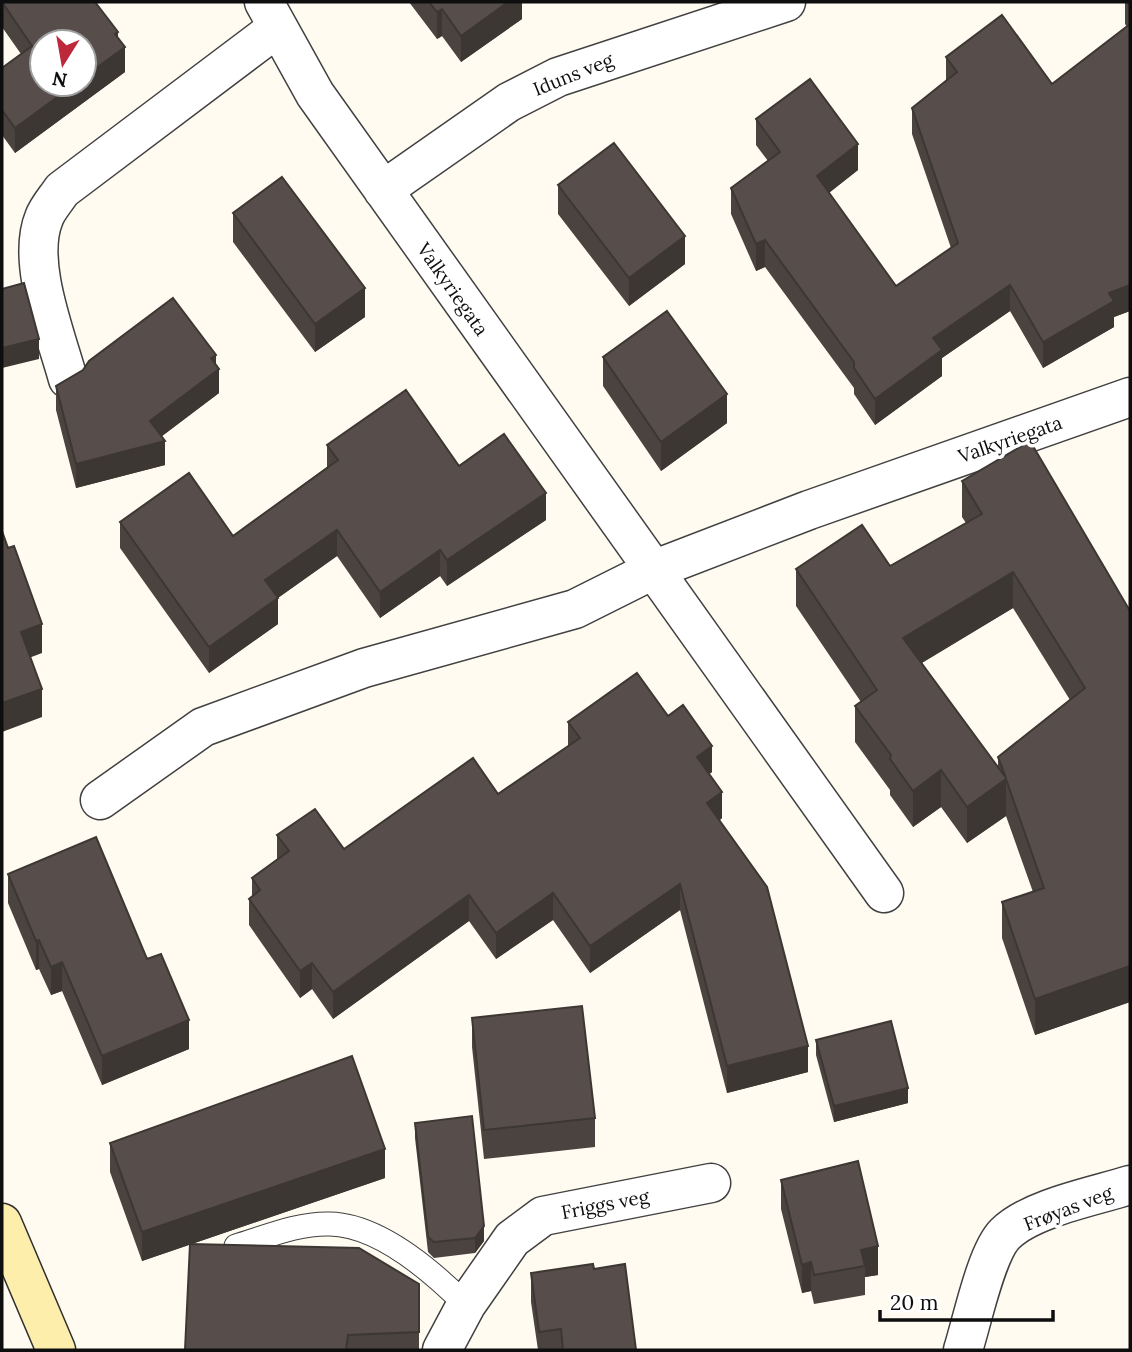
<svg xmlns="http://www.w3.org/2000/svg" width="1132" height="1352" font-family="Lora,serif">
  <rect width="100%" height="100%" fill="#fffbf0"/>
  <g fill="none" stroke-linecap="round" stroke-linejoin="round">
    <g stroke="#414141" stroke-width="25">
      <path id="service" d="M 236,1246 C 266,1237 298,1223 330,1224 C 379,1225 433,1272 466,1305"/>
    </g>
    <g stroke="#414141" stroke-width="41">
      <path id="minor" d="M 264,2 L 315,94 L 884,893
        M 383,190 L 509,102 L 558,77 L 786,2
        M 68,379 C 56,335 26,262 44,218 C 47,209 56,199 62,190 L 277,28
        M 100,800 L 203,727 L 364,668 L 575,609 L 653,570 L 809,510 L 1130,397
        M 442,1350 L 466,1305 L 512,1239 L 543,1216 L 711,1183
        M 963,1350 C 972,1322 986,1253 1005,1234 C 1031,1208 1095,1196 1130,1185"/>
    </g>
    <g stroke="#303030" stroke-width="41">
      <path id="secondary" d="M 2,1223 L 56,1350"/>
    </g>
    <use href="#service" stroke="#fff" stroke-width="23"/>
    <use href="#minor" stroke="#fff" stroke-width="38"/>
    <use href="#secondary" stroke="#feeeac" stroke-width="38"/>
  </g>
  <path fill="#4b4340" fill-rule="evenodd" d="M 2,2 L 118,38 L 125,72 L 15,153 L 2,135 L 2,68 L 21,54 L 2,27 Z
    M 409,2 L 522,2 L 522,19 L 461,62 L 442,36 L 437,39 Z
    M 1125,2 L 1130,2 L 1130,311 L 1114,317 L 1114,327 L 1043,368 L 1010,311 L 942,358 L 942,376 L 875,425 L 854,394 L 854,388 L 765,267 L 756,271 L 731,214 L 731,188 L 768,161 L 756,145 L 756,119 L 858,170 L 829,193 L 896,286 L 951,248 L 912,134 L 912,108 L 946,81 L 946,57 L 1052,84 L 1127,27 L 1125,24 Z
    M 558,185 L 685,264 L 629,306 L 558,214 Z
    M 233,213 L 365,317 L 315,352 L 233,242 Z
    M 603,357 L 727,423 L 661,471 L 603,386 Z
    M 216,365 L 219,393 L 161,437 L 165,465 L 76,488 L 56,410 L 56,386 Z
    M 327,445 L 459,466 L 546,520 L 447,586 L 440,576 L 380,618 L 337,556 L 278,598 L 278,624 L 209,673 L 120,548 L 120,522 L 233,536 L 327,467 Z
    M 962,481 L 1130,611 L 1130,1002 L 1035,1035 L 1002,938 L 1002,902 L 1033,892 L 1006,816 L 967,843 L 941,807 L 913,827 L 890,795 L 890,790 L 855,742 L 855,706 L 861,702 L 796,606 L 796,569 L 890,566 L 966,523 L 962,517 ZM 1013,608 L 1070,700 L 998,757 L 998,768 L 922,663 Z
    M 668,716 L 712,772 L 709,774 L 722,818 L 719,821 L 808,1072 L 727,1093 L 680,910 L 590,973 L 553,920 L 496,959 L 469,921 L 333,1019 L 312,989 L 300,998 L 249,925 L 249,899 L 252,896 L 252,878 L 277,859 L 277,835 L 344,849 L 498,794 L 568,747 L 568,722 Z
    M 8,874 L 147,959 L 189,1049 L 102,1085 L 62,991 L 51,995 L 39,969 L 36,970 L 8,903 Z
    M 472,1018 L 595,1118 L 595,1147 L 484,1159 L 472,1047 Z
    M 816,1040 L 908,1103 L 834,1122 L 816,1055 Z
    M 415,1123 L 484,1241 L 475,1253 L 434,1258 L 428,1252 L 415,1138 Z
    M 110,1143 L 385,1178 L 142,1261 L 110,1172 Z
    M 781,1180 L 878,1275 L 865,1277 L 865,1295 L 814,1304 L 811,1291 L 802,1293 L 781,1209 Z
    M 594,1269 L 636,1350 L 538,1350 L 531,1302 L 531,1273 Z
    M 419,1284 L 419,1350 L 185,1350 Z"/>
  <path fill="#3d3734" d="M 508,2 L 522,2 L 522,19 L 461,62 L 461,36 Z
    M 442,9 L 442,36 L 437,39 L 437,12 Z
    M 118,32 L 118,52 L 125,47 L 125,72 L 15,153 L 15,128 L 75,84 L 84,84 L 84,77 L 115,34 Z
    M 858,144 L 858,170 L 817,202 L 817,176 Z
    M 685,236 L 685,264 L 629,306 L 629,278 Z
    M 765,240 L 765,267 L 756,271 L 756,244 Z
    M 1010,285 L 1010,311 L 942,358 L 942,376 L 875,425 L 875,399 L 933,338 Z
    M 1130,285 L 1130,311 L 1114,317 L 1114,327 L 1043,368 L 1043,342 L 1109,293 Z
    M 365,288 L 365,317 L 315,352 L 315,324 Z
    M 39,339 L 39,359 L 2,368 L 2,348 Z
    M 216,355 L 216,372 L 219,369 L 219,393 L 151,444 L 165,441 L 165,465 L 76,488 L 76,464 L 150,421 L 211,358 Z
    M 727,394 L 727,423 L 661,471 L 661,442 Z
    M 546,493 L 546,520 L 447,586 L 447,560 Z
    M 337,530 L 337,556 L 265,607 L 265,580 Z
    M 440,550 L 440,576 L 380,618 L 380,592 Z
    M 1013,572 L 1013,608 L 903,674 L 903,638 Z
    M 278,598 L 278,624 L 209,673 L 209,647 Z
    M 42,624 L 42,653 L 21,661 L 21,632 Z
    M 42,689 L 42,717 L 2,732 L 2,703 Z
    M 712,746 L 712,772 L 697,783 L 697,757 Z
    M 941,770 L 941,807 L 913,827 L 913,791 Z
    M 1006,779 L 1006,816 L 967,843 L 967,807 Z
    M 722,792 L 722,818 L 707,829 L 707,803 Z
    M 680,884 L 680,910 L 590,973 L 590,946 Z
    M 553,893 L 553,920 L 496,959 L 496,933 Z
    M 469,895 L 469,921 L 333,1019 L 333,992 Z
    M 39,940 L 39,969 L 36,970 L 36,941 Z
    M 62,962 L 62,991 L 51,995 L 51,967 Z
    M 312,963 L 312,989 L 300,998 L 300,971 Z
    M 1130,966 L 1130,1002 L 1035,1035 L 1035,999 Z
    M 189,1020 L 189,1049 L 102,1085 L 102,1056 Z
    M 808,1046 L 808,1072 L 727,1093 L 727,1066 Z
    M 908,1088 L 908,1103 L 834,1122 L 834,1106 Z
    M 385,1149 L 385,1178 L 142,1261 L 142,1232 Z
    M 484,1226 L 484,1241 L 475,1253 L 475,1238 Z
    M 878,1246 L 878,1275 L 865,1277 L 865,1266 L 861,1250 Z
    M 811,1262 L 811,1291 L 802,1293 L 802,1265 Z"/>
  <path fill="#574e4b" stroke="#3d3734" stroke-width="2" fill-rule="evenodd" d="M 2,2 L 95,2 L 118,32 L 115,34 L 125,47 L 84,77 L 84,42 L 42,42 L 42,84 L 75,84 L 15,128 L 2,110 L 2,68 L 32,46 Z
    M 429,2 L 508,2 L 461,36 L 442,9 L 437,12 Z
    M 1002,15 L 1052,84 L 1130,24 L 1130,285 L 1109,293 L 1114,301 L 1043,342 L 1010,285 L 933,338 L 942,350 L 875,399 L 854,368 L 854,362 L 765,240 L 756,244 L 731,188 L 780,152 L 756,119 L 810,79 L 858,144 L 817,176 L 896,286 L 958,243 L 912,108 L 957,72 L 946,57 Z
    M 614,143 L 685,236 L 629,278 L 558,185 Z
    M 282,177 L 365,288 L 315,324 L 233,213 Z
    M 24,283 L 39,339 L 2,348 L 2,289 Z
    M 173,298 L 216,355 L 211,358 L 219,369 L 150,421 L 165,441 L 76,464 L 56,386 L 83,370 L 89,361 Z
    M 667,311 L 727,394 L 661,442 L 603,357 Z
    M 406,390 L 459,466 L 504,434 L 546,493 L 447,560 L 440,550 L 380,592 L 337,530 L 265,580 L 278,598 L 209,647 L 120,522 L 189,473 L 233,536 L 338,460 L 327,445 Z
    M 1030,441 L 1130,611 L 1130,966 L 1035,999 L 1002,902 L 1044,888 L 1006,779 L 967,807 L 941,770 L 913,791 L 890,759 L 891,755 L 855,706 L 877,690 L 796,569 L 862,525 L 890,566 L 982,514 L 962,481 ZM 1013,572 L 1085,688 L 998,757 L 1006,778 L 903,638 Z
    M 2,531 L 8,548 L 14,546 L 42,624 L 21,632 L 42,689 L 2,703 Z
    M 637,673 L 668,716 L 683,705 L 712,746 L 697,757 L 722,792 L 707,803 L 767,887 L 808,1046 L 727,1066 L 680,884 L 590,946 L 553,893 L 496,933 L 469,895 L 333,992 L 312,963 L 300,971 L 249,899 L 260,890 L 252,878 L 289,851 L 277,835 L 315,809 L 344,849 L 473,758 L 498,794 L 580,738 L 568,722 Z
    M 96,837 L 147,959 L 161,954 L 189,1020 L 102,1056 L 62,962 L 51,967 L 39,940 L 36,941 L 8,874 Z
    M 582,1006 L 595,1118 L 484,1130 L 472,1018 Z
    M 891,1021 L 908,1088 L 834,1106 L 816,1040 Z
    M 352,1056 L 385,1149 L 142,1232 L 110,1143 Z
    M 472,1116 L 484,1226 L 475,1238 L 434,1242 L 428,1237 L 415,1123 Z
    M 858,1161 L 878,1246 L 861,1250 L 865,1266 L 814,1275 L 811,1262 L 802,1265 L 781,1180 Z
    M 190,1244 L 359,1248 L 419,1284 L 419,1332 L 348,1335 L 346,1350 L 185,1350 Z
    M 593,1264 L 594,1269 L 625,1264 L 636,1350 L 563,1350 L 561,1329 L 539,1332 L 531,1273 Z"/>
  <g text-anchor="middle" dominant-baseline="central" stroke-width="7" stroke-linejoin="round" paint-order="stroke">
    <g font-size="19" fill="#0e0e0e" stroke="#fff">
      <text transform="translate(573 74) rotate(-22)">Iduns veg</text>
      <text transform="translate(453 289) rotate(55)">Valkyriegata</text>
      <text transform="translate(1010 439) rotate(-19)">Valkyriegata</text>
      <text transform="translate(605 1204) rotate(-11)">Friggs veg</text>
      <text transform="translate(1068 1208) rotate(-21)">Frøyas veg</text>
    </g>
  </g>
  <rect width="1132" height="1352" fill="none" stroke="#0e0e0e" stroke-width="7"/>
  <g transform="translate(63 63) rotate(191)"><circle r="33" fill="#ffffff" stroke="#9f9f9f" stroke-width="2"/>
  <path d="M0-5L12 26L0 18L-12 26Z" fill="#bd283a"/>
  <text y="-10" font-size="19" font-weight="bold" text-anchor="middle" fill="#0e0e0e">N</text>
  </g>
  <path d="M880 1310v10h173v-10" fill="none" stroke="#0e0e0e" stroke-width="3.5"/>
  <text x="890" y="1310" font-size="21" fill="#0e0e0e" stroke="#ffffff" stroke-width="5" paint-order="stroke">20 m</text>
</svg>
